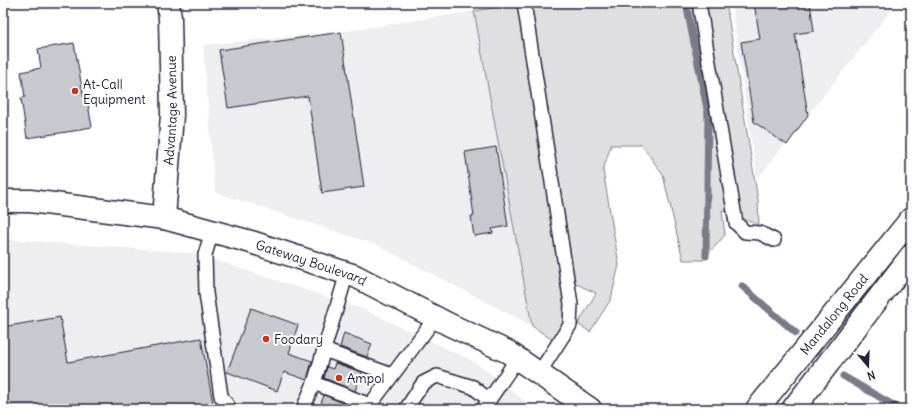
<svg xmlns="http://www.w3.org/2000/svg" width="914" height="412" font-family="Delius,sans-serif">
  <rect width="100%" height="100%" fill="#fff"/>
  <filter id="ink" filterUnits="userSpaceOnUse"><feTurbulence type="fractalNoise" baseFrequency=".025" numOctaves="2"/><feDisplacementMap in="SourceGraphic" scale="8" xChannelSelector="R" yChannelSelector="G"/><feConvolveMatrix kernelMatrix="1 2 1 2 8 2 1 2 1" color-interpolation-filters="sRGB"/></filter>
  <g filter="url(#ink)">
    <path fill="#eeeef1" d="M 731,3 L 897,3 L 757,179 Z
      M 474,11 L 532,326 L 377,245 L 215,192 L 203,45 L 341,32 Z
      M 3,239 L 194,253 L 363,309 L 475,362 L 535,409 L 3,409 Z"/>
    <path fill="#dfdfe2" stroke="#80808e" d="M 506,3 L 726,3 L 758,200 L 759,225 L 722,210 L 725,235 L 703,260 L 683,260 L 663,175 L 642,145 L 611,145 L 603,170 L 619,265 L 611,299 L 590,332 L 578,324 L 596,293 L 559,276 L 567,318 L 554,341 L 532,326 L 474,11 L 506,6 Z"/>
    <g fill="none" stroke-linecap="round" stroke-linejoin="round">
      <path stroke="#7a7a88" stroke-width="7" d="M 686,3 L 708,114 L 706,256
        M 742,286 L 796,333
        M 843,376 L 900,409"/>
    </g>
    <path fill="#c8c8cf" stroke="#22223b" d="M 754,3 L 810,3 L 814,31 L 795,34 L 808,115 L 787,145 L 754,122 L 741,42 L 760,39 Z
      M 341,32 L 364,187 L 322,193 L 308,96 L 228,108 L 219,50 Z
      M 74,43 L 85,104 L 88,104 L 92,127 L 80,129 L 80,130 L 27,138 L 21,98 L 25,97 L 21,72 L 41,68 L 38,49 Z
      M 496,147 L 508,226 L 492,229 L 493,233 L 474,236 L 471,216 L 474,216 L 465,152 Z
      M 251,308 L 298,325 L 289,353 L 312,361 L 307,380 L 284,372 L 277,391 L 227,372 Z
      M 60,317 L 68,362 L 201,338 L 214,409 L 3,409 L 3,327 Z
      M 344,333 L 372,344 L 367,357 L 340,347 Z
      M 335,363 L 362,372 L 355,391 L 324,378 L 327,367 L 333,369 Z
      M 324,395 L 350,406 L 349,409 L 319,409 Z"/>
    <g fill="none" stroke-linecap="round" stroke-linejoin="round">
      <g stroke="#22223b" stroke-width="16">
        <path id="lane" d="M 524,3 L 571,304 L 570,325 L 539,373
          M 699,3 L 736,223 L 745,232 L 760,233 L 774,240
          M 212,231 L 205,255 L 206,293 L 221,396 L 230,409
          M 324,350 L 392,375
          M 314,383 L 370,405
          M 303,409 L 314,383 L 347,273
          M 367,409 L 436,317
          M 406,409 L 423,383 L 437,376 L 473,387 L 489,400
          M 483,409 L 517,359"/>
      </g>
      <g stroke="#22223b" stroke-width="25">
        <g id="street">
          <path id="s1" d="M 3,201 L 30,201 L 164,218 L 251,242 L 355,276 L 450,325 L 508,352 L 590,409"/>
          <path id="s2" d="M 164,218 L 172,115 L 170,18 L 168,3"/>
        </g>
      </g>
      <g stroke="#22223b" stroke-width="25">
        <g id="primary">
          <path id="s3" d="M 757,409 L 911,219"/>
          <path d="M 793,409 L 911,256"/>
        </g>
      </g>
      <use href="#lane" stroke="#fff" stroke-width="13"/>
      <use href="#street" stroke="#fff" stroke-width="22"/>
      <use href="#primary" stroke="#fff" stroke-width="22"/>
    </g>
  </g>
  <g fill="#c8321e" stroke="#fff" stroke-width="1.5">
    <circle cx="75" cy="91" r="4"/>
    <circle cx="266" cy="339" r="4"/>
    <circle cx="339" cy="378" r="4"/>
  </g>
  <g text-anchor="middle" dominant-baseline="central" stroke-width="4" stroke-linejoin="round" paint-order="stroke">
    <g font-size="13" fill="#22223b" stroke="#fff" text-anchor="start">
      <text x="83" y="84">At-Call<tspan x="83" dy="15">Equipment</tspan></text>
      <text x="274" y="339">Foodary</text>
      <text x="347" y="378">Ampol</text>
    </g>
    <g font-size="13" fill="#22223b" stroke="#fff">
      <text stroke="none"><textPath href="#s2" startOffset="108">Advantage Avenue</textPath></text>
      <text stroke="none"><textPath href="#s1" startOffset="316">Gateway Boulevard</textPath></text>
      <text stroke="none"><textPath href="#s3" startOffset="122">Mandalong Road</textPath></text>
    </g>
  </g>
  <rect width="914" height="412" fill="none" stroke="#fff" stroke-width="16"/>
  <rect x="8" y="8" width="898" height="396" fill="none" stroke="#22223b" stroke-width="1.5" filter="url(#ink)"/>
  <g transform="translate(868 366) rotate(161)" stroke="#ffffff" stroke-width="3" paint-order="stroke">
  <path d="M0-3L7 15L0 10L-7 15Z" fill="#22223b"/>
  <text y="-6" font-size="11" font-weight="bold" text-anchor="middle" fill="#22223b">N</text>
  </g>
</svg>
